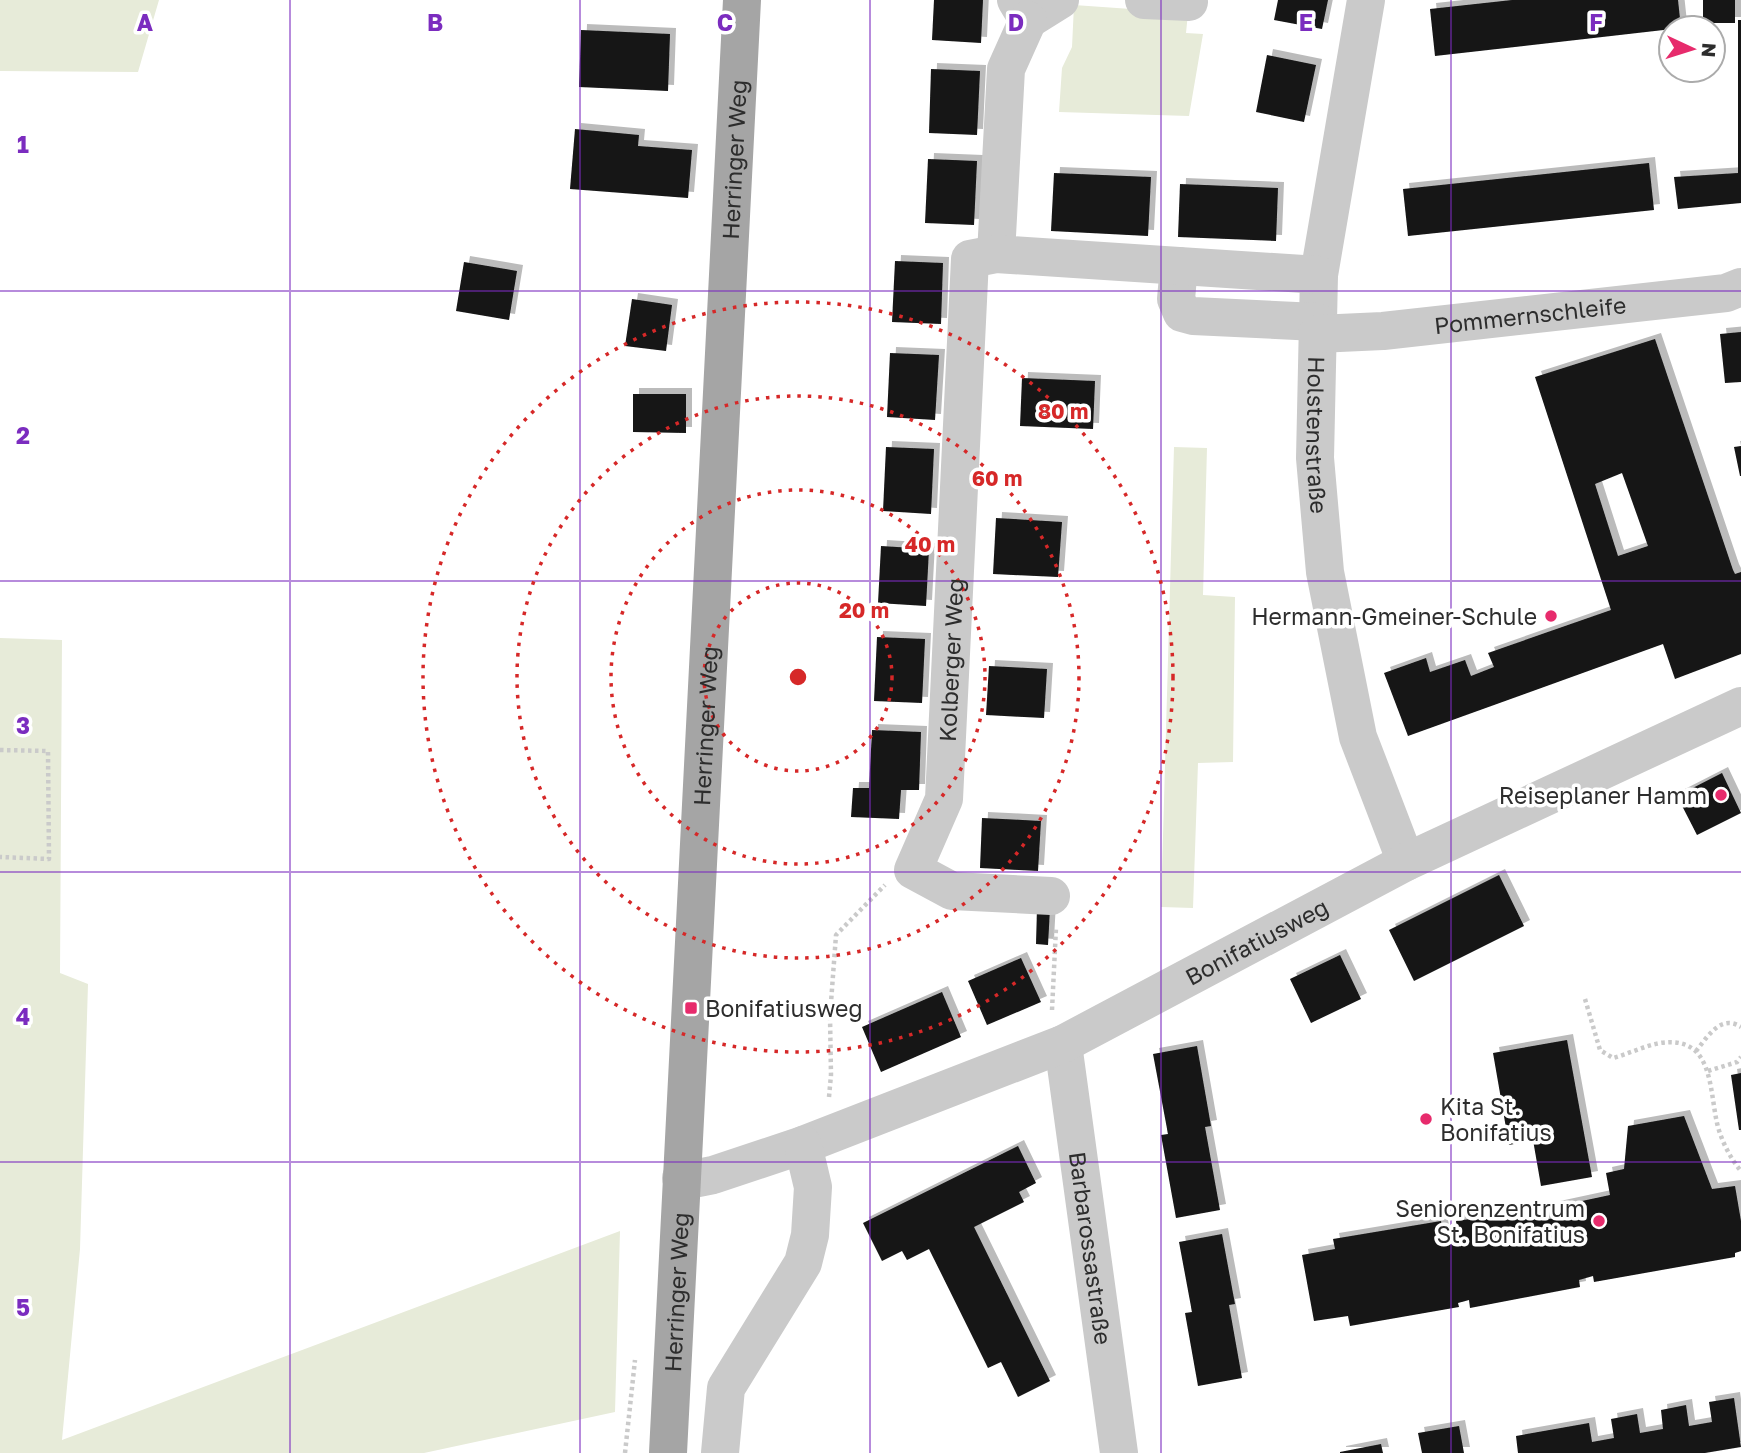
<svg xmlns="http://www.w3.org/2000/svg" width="1741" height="1453" font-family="'Golos Text',sans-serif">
  <defs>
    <filter id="shadow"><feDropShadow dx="6" dy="-6" stdDeviation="0" flood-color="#0004"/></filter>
  </defs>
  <rect width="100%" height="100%" fill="#fff"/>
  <path fill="#e7ebd9" d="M 0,0 L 159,0 L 138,72 L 0,71 Z
    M 1074,5 L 1188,13 L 1186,33 L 1203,34 L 1189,116 L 1059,112 L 1062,68 L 1072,47 Z
    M 1174,447 L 1207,448 L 1203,595 L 1235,597 L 1233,762 L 1198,763 L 1193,908 L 1161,907 Z
    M 0,638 L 62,640 L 60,973 L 88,984 L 80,1249 L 62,1440 L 620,1231 L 615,1412 L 424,1453 L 0,1453 Z"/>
  <path fill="#141414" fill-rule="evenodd" filter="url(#shadow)" d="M 934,0 L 983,0 L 981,43 L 932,40 Z
    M 1278,0 L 1328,0 L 1322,29 L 1274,20 Z
    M 1512,0 L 1678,0 L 1681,28 L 1435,56 L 1430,9 Z
    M 1703,0 L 1735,0 L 1735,23 L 1703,23 Z
    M 1738,20 L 1741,20 L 1741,203 L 1678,209 L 1674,177 L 1738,173 Z
    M 581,30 L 670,34 L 668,91 L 579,87 Z
    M 1267,55 L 1316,65 L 1304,122 L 1256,112 Z
    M 931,69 L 980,71 L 977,135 L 929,133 Z
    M 575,129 L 639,135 L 638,146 L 692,150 L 688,198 L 570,189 Z
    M 928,159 L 977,161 L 974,225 L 925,223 Z
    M 1649,163 L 1654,210 L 1408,236 L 1403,189 Z
    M 1054,173 L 1151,177 L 1148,236 L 1051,231 Z
    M 1180,184 L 1278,188 L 1276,241 L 1178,237 Z
    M 895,261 L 943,263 L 941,324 L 892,322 Z
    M 464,262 L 517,271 L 509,320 L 456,311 Z
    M 632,299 L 672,305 L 666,351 L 625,346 Z
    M 1741,332 L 1741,382 L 1725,383 L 1720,334 Z
    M 1655,339 L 1733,570 L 1735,574 L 1741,572 L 1741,654 L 1675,679 L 1663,644 L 1408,736 L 1384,673 L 1426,658 L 1430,672 L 1465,660 L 1471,676 L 1494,667 L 1488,653 L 1611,610 L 1535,377 ZM 1622,473 L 1648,546 L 1618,556 L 1595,484 Z
    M 890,353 L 939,355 L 935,420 L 887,417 Z
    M 1022,378 L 1095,381 L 1093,429 L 1020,426 Z
    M 633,394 L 686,394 L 686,433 L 633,432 Z
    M 1741,446 L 1741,476 L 1740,476 L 1734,447 Z
    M 886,447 L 934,449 L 931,514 L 883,511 Z
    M 996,518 L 1062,522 L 1058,577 L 993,574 Z
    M 881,546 L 929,549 L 926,606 L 878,603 Z
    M 877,637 L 925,639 L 922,703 L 874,701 Z
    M 989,666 L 1047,669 L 1044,718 L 986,715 Z
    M 872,730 L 921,732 L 919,790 L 901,790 L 899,819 L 851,817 L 853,788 L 869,788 Z
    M 1722,773 L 1741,813 L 1697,835 L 1677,796 Z
    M 982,818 L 1041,821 L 1038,871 L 980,868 Z
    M 1499,875 L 1524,926 L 1414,981 L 1389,930 Z
    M 1037,908 L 1050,908 L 1048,945 L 1036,944 Z
    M 1340,955 L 1361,999 L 1311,1023 L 1290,979 Z
    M 1021,958 L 1041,1002 L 987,1025 L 968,981 Z
    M 942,992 L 961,1037 L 881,1072 L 862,1027 Z
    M 1567,1040 L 1592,1177 L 1541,1186 L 1533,1140 L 1509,1145 L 1493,1053 Z
    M 1197,1046 L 1211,1126 L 1205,1127 L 1220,1210 L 1176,1218 L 1161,1135 L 1168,1134 L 1153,1054 Z
    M 1741,1073 L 1741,1130 L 1739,1130 L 1731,1075 Z
    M 1684,1116 L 1712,1189 L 1735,1186 L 1741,1221 L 1741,1251 L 1735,1253 L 1735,1257 L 1594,1282 L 1593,1276 L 1579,1280 L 1580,1287 L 1470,1308 L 1469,1300 L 1458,1303 L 1459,1307 L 1350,1326 L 1348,1316 L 1314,1321 L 1302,1255 L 1335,1249 L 1333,1239 L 1441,1221 L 1443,1231 L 1457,1229 L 1456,1221 L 1546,1208 L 1549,1219 L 1556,1218 L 1554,1207 L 1610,1195 L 1606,1173 L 1624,1169 L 1628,1126 Z
    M 1018,1146 L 1036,1183 L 1019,1192 L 1024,1202 L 974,1227 L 1050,1381 L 1018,1397 L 1001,1362 L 988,1368 L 929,1249 L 907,1260 L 902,1251 L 882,1261 L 863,1223 Z
    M 1222,1234 L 1235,1304 L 1229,1305 L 1242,1378 L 1198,1386 L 1185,1313 L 1192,1312 L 1179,1242 Z
    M 1734,1398 L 1741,1447 L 1705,1453 L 1518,1453 L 1516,1436 L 1589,1423 L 1592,1442 L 1614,1438 L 1611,1419 L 1637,1414 L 1640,1433 L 1663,1429 L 1661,1410 L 1686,1405 L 1689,1426 L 1712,1422 L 1709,1402 Z
    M 1459,1426 L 1464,1453 L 1422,1453 L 1418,1433 Z
    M 1381,1444 L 1383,1453 L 1340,1453 L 1340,1452 Z"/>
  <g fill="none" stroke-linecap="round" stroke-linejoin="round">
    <path stroke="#cacaca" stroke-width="4.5" stroke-dasharray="3.5 3.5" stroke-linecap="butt" d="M 0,750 L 48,751 L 49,859 L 0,857
      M 1585,999 L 1600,1050 L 1613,1058 C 1628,1054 1644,1046 1660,1043 C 1713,1035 1709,1087 1717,1123 C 1721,1140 1730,1158 1741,1171
      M 1052,1010 L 1056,928
      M 1696,1051 C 1708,1036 1721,1014 1741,1027
      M 1708,1071 L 1737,1062 L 1741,1057
      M 829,1097 L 831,1075 L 830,1016 L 836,935 L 885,885
      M 625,1453 L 635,1360"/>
    <g stroke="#cacaca" stroke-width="38">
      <path d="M 1016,0 L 1028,20 L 1060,0"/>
      <path d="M 1144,0 L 1189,2"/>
      <path id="s1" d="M 1366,0 L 1319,275 L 1315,458 L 1325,572 L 1358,737 L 1406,862"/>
      <path d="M 996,254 L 1006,69 L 1028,20"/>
      <path d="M 1179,266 L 1176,299 L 1182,313 L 1193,316 L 1317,322"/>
      <path id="s2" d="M 1317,334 L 1383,331 L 1726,293 L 1741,287"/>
      <path id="s3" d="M 1051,896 L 952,891 L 913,870 L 944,799 L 970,259 L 996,254 L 1319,275"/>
      <path id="s4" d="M 1063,1044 L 1119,1453"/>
      <path id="s5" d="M 681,1178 L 698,1178 L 713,1175 L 803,1145 L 1063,1044 L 1406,862 L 1741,706"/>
      <path d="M 720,1453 L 726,1388 L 803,1263 L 810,1235 L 813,1187 L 803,1145"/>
    </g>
    <path stroke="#a5a5a5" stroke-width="38" id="s6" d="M 668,1453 L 742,0"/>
  </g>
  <path fill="none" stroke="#7b2cbf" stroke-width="2" stroke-opacity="0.55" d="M 290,0 L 290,1453M 580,0 L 580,1453M 870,0 L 870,1453M 1161,0 L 1161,1453M 1451,0 L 1451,1453M 0,291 L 1741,291M 0,581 L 1741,581M 0,872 L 1741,872M 0,1162 L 1741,1162"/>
  <g fill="none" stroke="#d62828" stroke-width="3.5" stroke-dasharray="3.5 7">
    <circle cx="798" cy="677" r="94"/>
    <circle cx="798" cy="677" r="187"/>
    <circle cx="798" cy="677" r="281"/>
    <circle cx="798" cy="677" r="375"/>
  </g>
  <g fill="#e72b6c" stroke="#fff" stroke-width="2.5">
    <circle cx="1551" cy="616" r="7"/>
    <circle cx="1721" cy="795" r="7"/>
    <rect x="684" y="1001" width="14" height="14" rx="3.5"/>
    <circle cx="1426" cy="1119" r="7"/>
    <circle cx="1599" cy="1221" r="7"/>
  </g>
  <g text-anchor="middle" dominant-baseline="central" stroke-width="7" stroke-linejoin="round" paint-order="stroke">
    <g font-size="23" fill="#2d2d2d" stroke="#fff">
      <text stroke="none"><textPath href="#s6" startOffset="1295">Herringer Weg</textPath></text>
      <text stroke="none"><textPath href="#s2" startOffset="214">Pommernschleife</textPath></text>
      <text stroke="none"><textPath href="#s1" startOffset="439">Holstenstraße</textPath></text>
      <text stroke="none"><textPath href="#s3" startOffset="360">Kolberger Weg</textPath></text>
      <text stroke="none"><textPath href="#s6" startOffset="728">Herringer Weg</textPath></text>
      <text stroke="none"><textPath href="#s5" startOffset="625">Bonifatiusweg</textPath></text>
      <text stroke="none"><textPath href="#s4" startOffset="206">Barbarossastraße</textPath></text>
      <text stroke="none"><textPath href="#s6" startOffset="161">Herringer Weg</textPath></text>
    </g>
    <g font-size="23" fill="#2d2d2d" stroke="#fff" text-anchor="end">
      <text x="1537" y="616">Hermann-Gmeiner-Schule</text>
      <text x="1707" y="795">Reiseplaner Hamm</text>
      <text x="705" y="1008" text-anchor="start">Bonifatiusweg</text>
      <text x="1440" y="1106" text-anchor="start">Kita St.<tspan x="1440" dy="26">Bonifatius</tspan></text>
      <text x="1585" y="1208">Seniorenzentrum<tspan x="1585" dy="26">St. Bonifatius</tspan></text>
    </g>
  </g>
  <g font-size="23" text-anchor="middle" font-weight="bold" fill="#7b2cbf" stroke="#fff" stroke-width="7" stroke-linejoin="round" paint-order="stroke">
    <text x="145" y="31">A</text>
    <text x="435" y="31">B</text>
    <text x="725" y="31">C</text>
    <text x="1016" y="31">D</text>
    <text x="1306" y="31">E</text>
    <text x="1596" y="31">F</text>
    <text x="23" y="153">1</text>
    <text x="23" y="444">2</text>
    <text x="23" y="734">3</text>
    <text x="23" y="1025">4</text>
    <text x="23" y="1316">5</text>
  </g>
  <circle cx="798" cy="677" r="10" fill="#d62828" stroke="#fff" stroke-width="3.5"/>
  <g font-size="21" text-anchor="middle" font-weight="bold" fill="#d62828" stroke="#fff" stroke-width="7" stroke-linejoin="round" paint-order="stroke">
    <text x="1063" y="419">80 m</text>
    <text x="997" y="486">60 m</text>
    <text x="930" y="552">40 m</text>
    <text x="864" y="618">20 m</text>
  </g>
  <g transform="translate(1692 49) rotate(94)"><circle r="33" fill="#ffffff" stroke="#ababab" stroke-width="2"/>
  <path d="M0-5L12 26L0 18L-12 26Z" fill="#e72b6c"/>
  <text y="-10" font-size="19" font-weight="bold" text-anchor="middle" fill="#2d2d2d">N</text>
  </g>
</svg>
